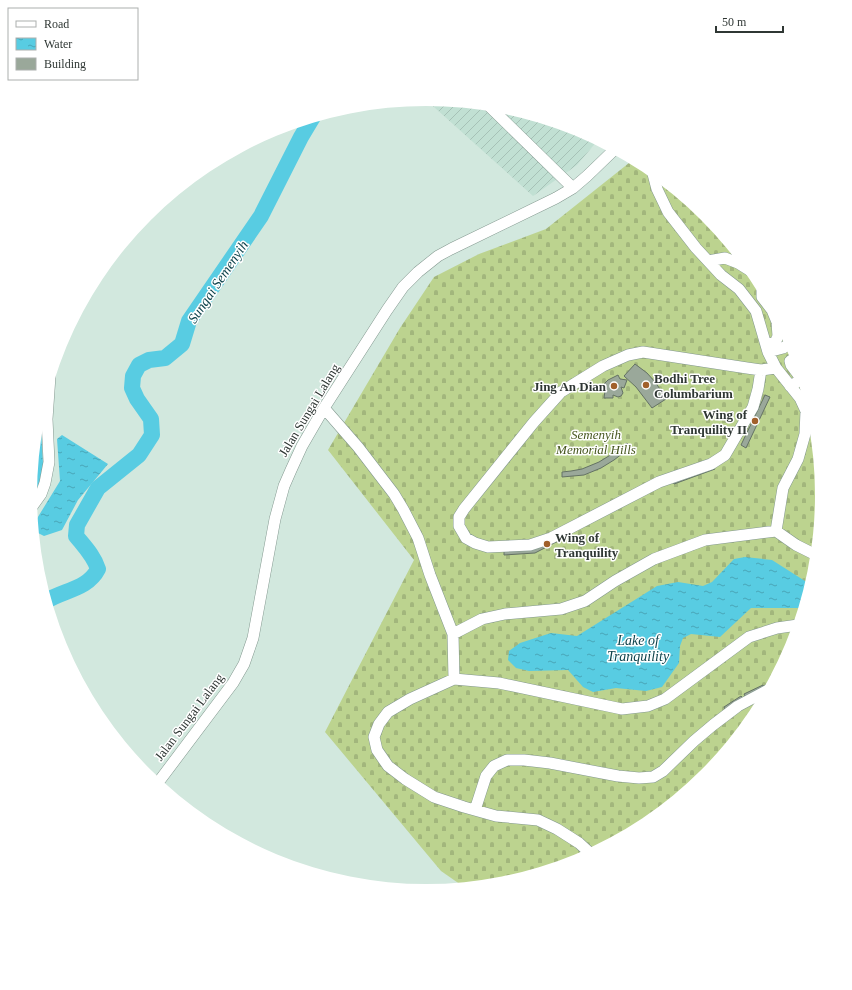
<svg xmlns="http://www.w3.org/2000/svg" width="852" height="990" font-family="Georgia,serif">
  <defs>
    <pattern id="industrial-furrows" width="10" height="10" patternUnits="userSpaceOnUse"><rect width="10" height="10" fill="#c1e0d3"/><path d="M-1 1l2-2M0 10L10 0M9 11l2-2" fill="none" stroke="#a6c1b6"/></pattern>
    <pattern id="cemetery-stones" width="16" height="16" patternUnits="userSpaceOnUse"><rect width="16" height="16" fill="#bcd38f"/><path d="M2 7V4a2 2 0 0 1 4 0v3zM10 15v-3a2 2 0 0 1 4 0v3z" fill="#a2b67c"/></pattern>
    <pattern id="water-ripples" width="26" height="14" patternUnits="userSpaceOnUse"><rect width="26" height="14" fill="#58cce2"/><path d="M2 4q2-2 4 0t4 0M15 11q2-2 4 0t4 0" fill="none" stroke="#49a6b8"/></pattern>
  </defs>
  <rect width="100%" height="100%" fill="#d2e8de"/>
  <path fill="url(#industrial-furrows)" d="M 425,99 L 503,107 L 578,129 L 598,140 L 577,165 L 533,196 Z"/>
  <path fill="url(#cemetery-stones)" d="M 634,159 L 646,166 L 706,215 L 755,275 L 792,344 L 814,418 L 822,495 L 814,572 L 792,647 L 755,715 L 706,775 L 646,824 L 577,861 L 503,883 L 464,887 L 441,871 L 325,732 L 414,560 L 328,450 L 400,328 L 434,277 L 479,254 L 546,229 Z"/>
  <path fill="url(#water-ripples)" d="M 37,427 L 41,430 L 44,479 L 31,503 L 30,495 Z
    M 62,435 L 108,464 L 78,500 L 62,530 L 44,536 L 34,531 L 33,525 L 60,481 L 57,439 Z
    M 745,557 L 772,560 L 805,581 L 812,582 L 803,608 L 751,608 L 720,637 L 691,634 L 683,638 L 680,646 L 679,663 L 662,687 L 646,691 L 616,688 L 593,692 L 583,687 L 568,670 L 529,671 L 516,668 L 508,660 L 509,651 L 520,643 L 551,633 L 577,636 L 657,586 L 678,582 L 703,586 L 712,582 L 734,559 Z"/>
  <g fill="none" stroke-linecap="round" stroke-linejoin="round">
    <path stroke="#58cce2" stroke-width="16" d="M 46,601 C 64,590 88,589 98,569 C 94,556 84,546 76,536 L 77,525 L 98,488 L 139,455 L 152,435 L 151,419 L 137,399 L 132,388 L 133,376 L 139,365 L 149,360 L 165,358 L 182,344 L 189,321 L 261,216 L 301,137 L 313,117"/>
  </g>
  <path fill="#9aa89a" stroke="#647264" d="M 635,364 L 647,373 L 656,383 L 666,399 L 652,408 L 636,387 L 624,376 Z
    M 618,375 L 620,379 L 627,380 L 624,388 L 621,387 L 623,393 L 621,396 L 618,397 L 613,395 L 613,398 L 604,398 L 605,391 L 602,390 L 604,384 L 608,380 Z
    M 765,395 L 770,397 L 746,448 L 741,445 Z
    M 627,443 L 631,447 L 614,460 L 601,468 L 584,475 L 562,477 L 562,472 L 571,471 L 582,469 L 599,462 L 612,454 Z
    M 713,465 L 715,469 L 674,484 L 672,480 Z
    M 556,536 L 558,541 L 535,553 L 504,555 L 504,548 Z
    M 763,685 L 765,689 L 746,698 L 744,694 Z
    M 741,696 L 744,699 L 726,711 L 724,707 Z"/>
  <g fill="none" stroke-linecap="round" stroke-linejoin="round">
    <g stroke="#83988f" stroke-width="12">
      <path id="minor" d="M 488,105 L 573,188
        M 652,170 L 657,189 L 668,212 L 696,248 L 721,275 L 739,289 L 756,311 L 768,352 L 776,368 L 800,398 L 806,411 L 805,434 L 798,459 L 783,488 L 776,531
        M 708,261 L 725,258 L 738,263 L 754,273
        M 762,288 L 762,297 L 772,310 L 777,322 L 778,336 L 775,343 L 766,344
        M 768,352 L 783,348 L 791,343
        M 761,370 L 758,389 L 753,407 L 725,455 L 711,464 L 659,482 L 551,538 L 530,545 L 488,547 L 475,543 L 466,538 L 459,526 L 459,517 L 464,509 L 534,422 L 561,392 L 603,366 L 628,355 L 643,352 L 747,368 L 761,370 L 776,368
        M 790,386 L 799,381 L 800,377 L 791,365 L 790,361 L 796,357
        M 324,408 L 358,447 L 394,494 L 403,509 L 418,538 L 430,575 L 453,634 L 454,679
        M 31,508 L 41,494 L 45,483 L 49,462 L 47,419 L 50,376
        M 453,634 L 482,619 L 505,614 L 561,609 L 585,601 L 615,581 L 654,559 L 705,540 L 776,531 L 796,545 L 816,555
        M 157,784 L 233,683 L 244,664 L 253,638 L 275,519 L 284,486 L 291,470 L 302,446 L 324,408 L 387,310 L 403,287 L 418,272 L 438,256 L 451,249 L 556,198 L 573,188 L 587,176 L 615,149
        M 475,810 L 486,776 L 494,766 L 507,760 L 524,760 L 550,763 L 618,776 L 639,778 L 653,777 L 663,771 L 694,741 L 713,725 L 738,706 L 768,690
        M 591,854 L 579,843 L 557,829 L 538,820 L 496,816 L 464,807 L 434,797 L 405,779 L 388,766 L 377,750 L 374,737 L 379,724 L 388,712 L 410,699 L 454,679 L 499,683 L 622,709 L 648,706 L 665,699 L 749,637 L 777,628 L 798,625"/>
    </g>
    <use href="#minor" stroke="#fff" stroke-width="11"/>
  </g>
  <g fill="#a1602b" stroke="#fff" stroke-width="1.5">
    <circle cx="646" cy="385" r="4"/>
    <circle cx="614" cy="386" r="4"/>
    <circle cx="755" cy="421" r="4"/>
    <circle cx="547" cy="544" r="4"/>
  </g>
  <g text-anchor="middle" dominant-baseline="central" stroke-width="3" stroke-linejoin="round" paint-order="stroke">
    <g font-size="13" font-weight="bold" fill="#2f3734" stroke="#fff" text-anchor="start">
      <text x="654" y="378">Bodhi Tree<tspan x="654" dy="15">Columbarium</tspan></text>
      <text x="606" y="386" text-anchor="end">Jing An Dian</text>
      <text x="747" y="414" text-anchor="end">Wing of<tspan x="747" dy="15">Tranquility II</tspan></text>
      <text x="555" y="537">Wing of<tspan x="555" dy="15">Tranquility</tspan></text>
    </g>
    <g font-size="13" fill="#2f3734" stroke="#fff">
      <text transform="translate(309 410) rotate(-59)">Jalan Sungai Lalang</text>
      <text transform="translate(189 717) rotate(-53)">Jalan Sungai Lalang</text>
    </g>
    <g font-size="13" font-style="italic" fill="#47571f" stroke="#fff">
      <text x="596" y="434">Semenyih<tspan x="596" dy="15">Memorial Hills</tspan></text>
    </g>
    <g font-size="14" font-style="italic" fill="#0f444d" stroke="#fff">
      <text transform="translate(218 282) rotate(-56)">Sungai Semenyih</text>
      <text x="638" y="640">Lake of<tspan x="638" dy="16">Tranquility</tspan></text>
    </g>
  </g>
  <path d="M0 0H852V990H0ZM37 495a389 389 0 1 1 778 0a389 389 0 1 1-778 0Z" fill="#fff" fill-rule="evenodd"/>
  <rect x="8" y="8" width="130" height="72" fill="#ffffff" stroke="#acafae"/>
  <rect x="16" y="21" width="20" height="6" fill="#ffffff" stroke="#acafae"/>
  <text x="44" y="28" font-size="12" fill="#2f3734">Road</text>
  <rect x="16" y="38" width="20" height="12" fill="url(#water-ripples)" stroke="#acafae"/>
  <text x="44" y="48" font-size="12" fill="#2f3734">Water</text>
  <rect x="16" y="58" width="20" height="12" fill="#9aa89a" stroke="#acafae"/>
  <text x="44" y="68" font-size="12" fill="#2f3734">Building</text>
  <path d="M716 26v6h67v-6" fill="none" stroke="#2f3734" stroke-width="2"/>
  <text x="722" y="26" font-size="12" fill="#2f3734" stroke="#ffffff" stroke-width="3" paint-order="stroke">50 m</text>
</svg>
